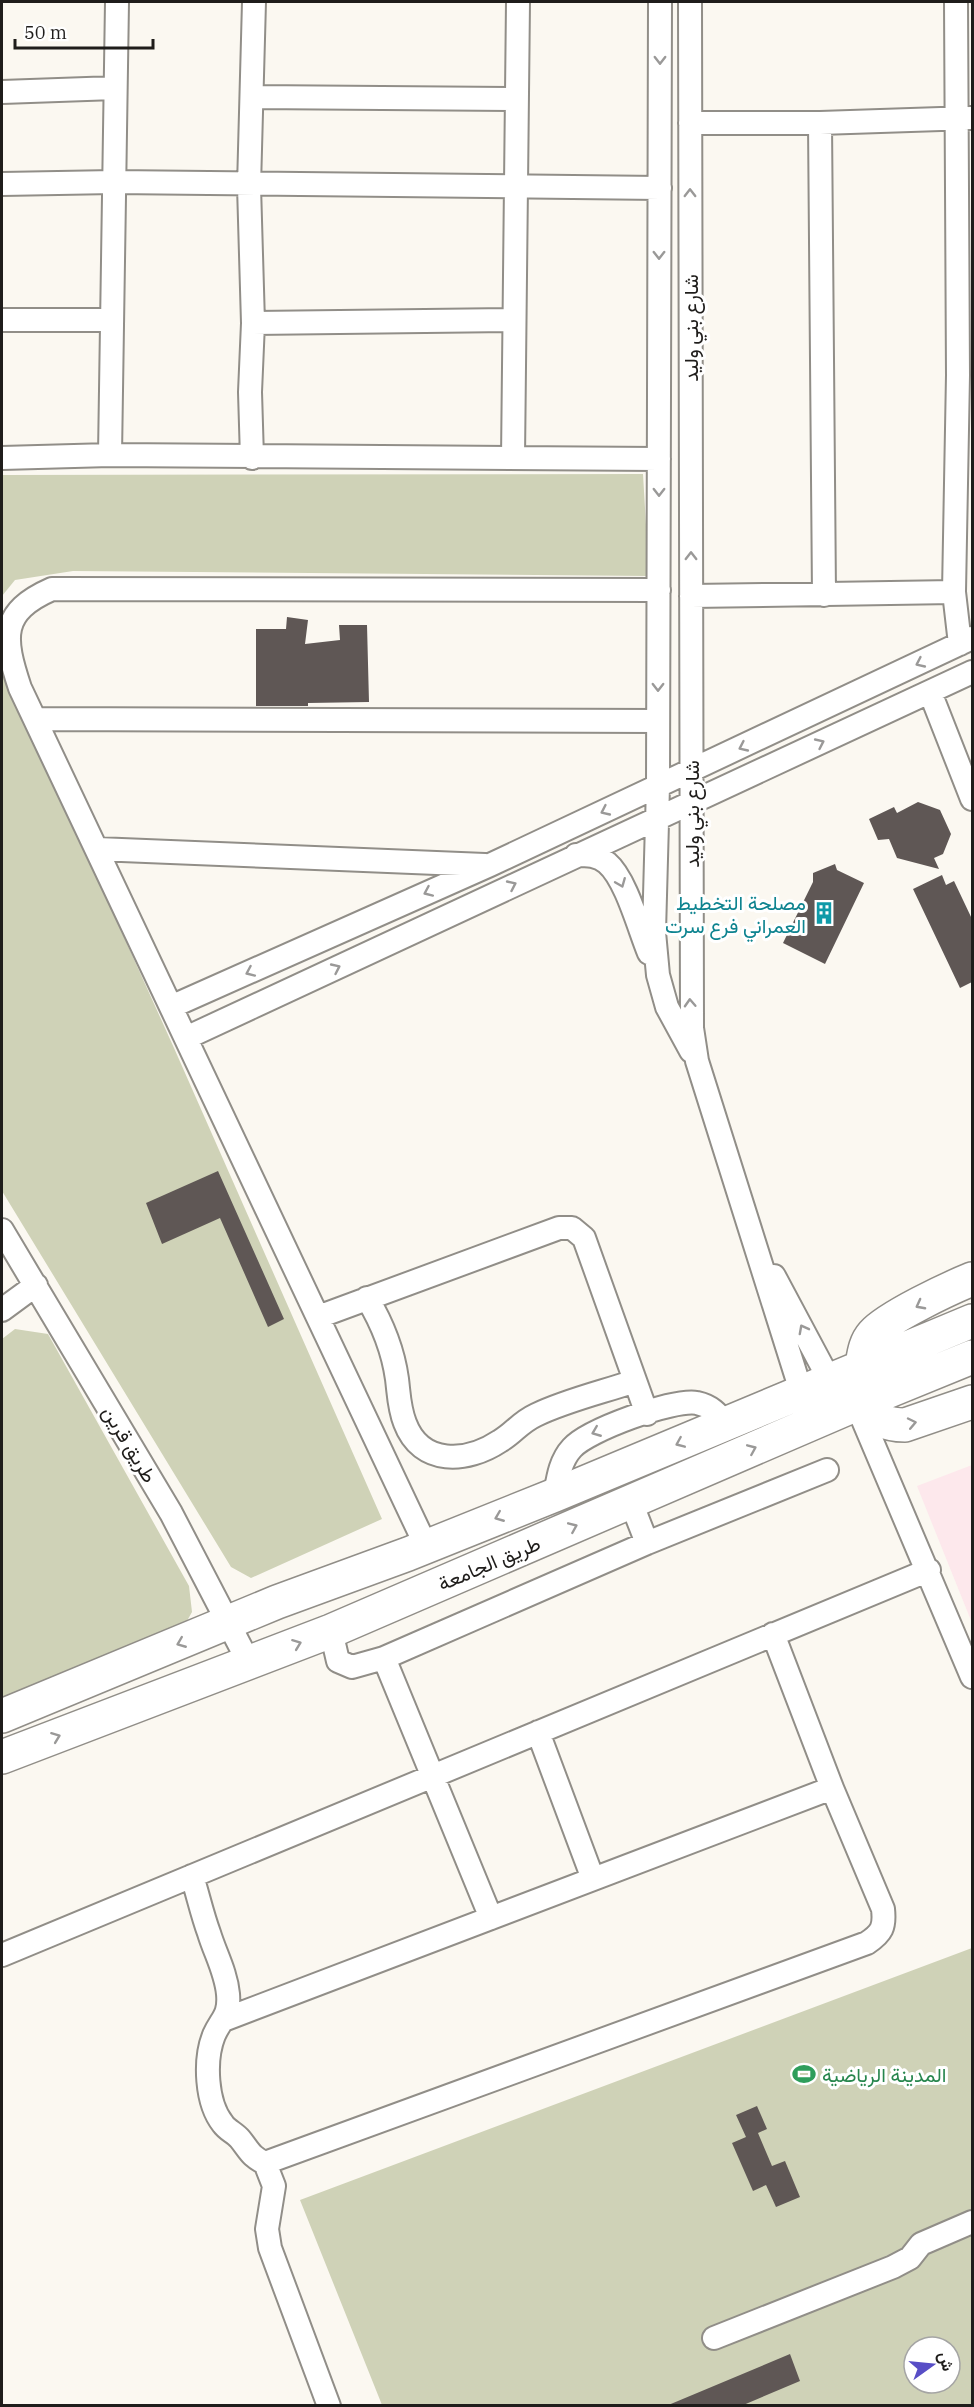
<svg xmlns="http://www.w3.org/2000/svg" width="974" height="2407" font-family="'IBM Plex Serif',Vazirmatn,serif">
  <rect width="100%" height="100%" fill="#fbf8f1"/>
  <path fill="#fde8ec" d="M 972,1465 L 972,1623 L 917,1486 Z"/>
  <path fill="#cfd2b7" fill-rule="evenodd" d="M 643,474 L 649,576 L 73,571 L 15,580 L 2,596 L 2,475 Z
    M 2,652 L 13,691 L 174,1048 L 382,1519 L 251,1578 L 231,1567 L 2,1191 Z
    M 15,1329 L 48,1334 L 189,1586 L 192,1612 L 179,1635 L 2,1708 L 2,1339 Z
    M 972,1948 L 972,2405 L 382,2405 L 300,2200 ZM 914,2347 L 950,2347 L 950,2383 L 914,2383 Z"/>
  <path fill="#5f5755" d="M 287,617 L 308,620 L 305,644 L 340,640 L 339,625 L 367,625 L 369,702 L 308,703 L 308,706 L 256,706 L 256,629 L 286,629 Z
    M 918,802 L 940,810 L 951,834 L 943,854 L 934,858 L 939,869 L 897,858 L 889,839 L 878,840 L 869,819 L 894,807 L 897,813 Z
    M 835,864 L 837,870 L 864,883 L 825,964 L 783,943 L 813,882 L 813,873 Z
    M 942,875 L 946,885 L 954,881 L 972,919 L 972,982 L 960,988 L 913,889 Z
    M 218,1171 L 284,1319 L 268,1327 L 220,1218 L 162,1244 L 146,1203 Z
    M 757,2106 L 767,2129 L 758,2133 L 772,2166 L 785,2161 L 800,2197 L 776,2207 L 766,2185 L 753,2191 L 732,2143 L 746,2137 L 736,2115 Z
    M 790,2354 L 800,2381 L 741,2406 L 666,2406 Z"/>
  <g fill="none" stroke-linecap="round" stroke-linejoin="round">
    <g stroke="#918e88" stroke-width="26">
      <path id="minor" d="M 660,2 L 658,786 L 654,932 L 658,975 L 667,1007 L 691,1051
        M 690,2 L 692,1028 L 697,1061 L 801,1391
        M 956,2 L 958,375 L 954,592 L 960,644
        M 2,92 L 115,88
        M 252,97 L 517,99
        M 690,123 L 820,123 L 971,118
        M 820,123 L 824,595
        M 2,184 L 114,182 L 660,188
        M 2,320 L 112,320
        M 253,323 L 514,320
        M 110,455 L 117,2
        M 2,458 L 110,455 L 659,459
        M 252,458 L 250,392 L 253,323 L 249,186 L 254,2
        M 513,458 L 518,2
        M 691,596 L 954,592
        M 930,692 L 972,799
        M 35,719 L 658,721
        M 97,849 L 485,865
        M 576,855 C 587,855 598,855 607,863 C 626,879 639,929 649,953
        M 173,1006 L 490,865 L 972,638
        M 188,1037 L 972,672
        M 2,1230 L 171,1513 L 249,1663
        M 774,1276 L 830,1381
        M 367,1298 C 382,1323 393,1350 397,1379 C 399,1395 399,1408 405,1423 C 421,1466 467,1463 500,1441 C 514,1433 519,1423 536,1415 C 567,1400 603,1392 635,1381
        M 2,1310 L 36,1285
        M 318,1317 L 559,1228 L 572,1228 L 584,1238 L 647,1414
        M 857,1406 L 972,1677
        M 555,1495 C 558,1478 560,1461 572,1448 C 588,1430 673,1399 697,1403 C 711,1406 717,1413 726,1424
        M 631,1502 L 647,1543
        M 426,1546 L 20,688 C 3,637 0,612 52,589 L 659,590
        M 331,1631 L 338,1661 L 352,1667 L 384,1658 L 647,1543 L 827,1470
        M 384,1658 L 491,1918
        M 538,1732 L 593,1879
        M 192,1876 C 198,1895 202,1914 209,1933 C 215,1953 226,1972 228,1994 C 230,2016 221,2019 214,2035 C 204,2060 206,2103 223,2124 C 227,2130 235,2133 240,2139 C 249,2150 251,2157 265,2163 L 867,1943 C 882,1933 885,1927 883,1909 L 832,1788 L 773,1634
        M 2,1955 L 929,1570
        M 226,2019 L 832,1788
        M 265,2163 L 274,2186 L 267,2229 L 270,2248 L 329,2406
        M 714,2338 L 893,2267 L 910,2258 L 921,2244 L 972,2222"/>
    </g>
    <g stroke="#918e88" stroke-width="36">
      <path id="highway" d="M 862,1365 C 864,1354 865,1343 873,1334 C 888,1317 950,1288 972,1279
        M 864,1402 C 871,1419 887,1425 905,1425 L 972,1402
        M 2,1716 L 277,1602 L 408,1554 L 555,1495 L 972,1321
        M 2,1757 L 331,1631 L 857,1404 L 972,1357"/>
    </g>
    <use href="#minor" stroke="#fff" stroke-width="22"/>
    <use href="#highway" stroke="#fff" stroke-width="33"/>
  </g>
  <defs><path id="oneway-chevron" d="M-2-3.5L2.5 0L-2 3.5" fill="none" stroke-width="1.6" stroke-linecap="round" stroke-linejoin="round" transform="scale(1.5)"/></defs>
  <g stroke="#9a9998">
    <use href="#oneway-chevron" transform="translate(660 60) rotate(90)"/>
    <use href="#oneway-chevron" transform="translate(690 193) rotate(-90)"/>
    <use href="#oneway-chevron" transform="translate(659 255) rotate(90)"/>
    <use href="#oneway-chevron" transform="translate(659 492) rotate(90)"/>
    <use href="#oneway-chevron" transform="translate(691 556) rotate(-90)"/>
    <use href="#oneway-chevron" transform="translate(920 663) rotate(155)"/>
    <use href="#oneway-chevron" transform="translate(658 687) rotate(90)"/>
    <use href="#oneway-chevron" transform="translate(820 743) rotate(-25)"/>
    <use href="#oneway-chevron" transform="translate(743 747) rotate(155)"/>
    <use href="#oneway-chevron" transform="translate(605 811) rotate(155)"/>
    <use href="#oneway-chevron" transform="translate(621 883) rotate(68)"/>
    <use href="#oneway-chevron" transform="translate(512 885) rotate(-25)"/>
    <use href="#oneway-chevron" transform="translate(428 892) rotate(156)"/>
    <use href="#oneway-chevron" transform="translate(336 968) rotate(-25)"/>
    <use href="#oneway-chevron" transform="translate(250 972) rotate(156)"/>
    <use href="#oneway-chevron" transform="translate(690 1003) rotate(-93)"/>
    <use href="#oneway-chevron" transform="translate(920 1305) rotate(152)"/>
    <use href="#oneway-chevron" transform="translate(803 1329) rotate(-118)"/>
    <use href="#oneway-chevron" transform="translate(912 1423) rotate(-12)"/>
    <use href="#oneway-chevron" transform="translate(596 1432) rotate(158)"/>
    <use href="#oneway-chevron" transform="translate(680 1443) rotate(157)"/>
    <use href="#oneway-chevron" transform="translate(752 1449) rotate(-23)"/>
    <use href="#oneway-chevron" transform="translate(499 1517) rotate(158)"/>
    <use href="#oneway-chevron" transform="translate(573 1527) rotate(-23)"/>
    <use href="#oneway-chevron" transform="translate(181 1643) rotate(158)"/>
    <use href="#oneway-chevron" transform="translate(297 1644) rotate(-21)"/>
    <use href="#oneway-chevron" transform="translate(56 1737) rotate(-21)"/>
  </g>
  <defs>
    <g id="building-bare" transform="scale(1.8)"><path d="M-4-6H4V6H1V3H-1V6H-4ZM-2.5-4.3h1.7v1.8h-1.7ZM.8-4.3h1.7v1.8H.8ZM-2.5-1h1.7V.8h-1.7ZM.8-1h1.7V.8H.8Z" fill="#0f9aa8" stroke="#fff" stroke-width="2.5" paint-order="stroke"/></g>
    <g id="stadium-bare" transform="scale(1.8)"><path d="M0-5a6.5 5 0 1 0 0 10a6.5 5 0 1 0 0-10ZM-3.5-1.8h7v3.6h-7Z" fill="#2e9e5b" stroke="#fff" stroke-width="2.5" paint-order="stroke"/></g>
  </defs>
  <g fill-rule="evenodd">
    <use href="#building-bare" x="824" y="913"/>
    <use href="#stadium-bare" x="804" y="2074"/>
  </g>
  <g text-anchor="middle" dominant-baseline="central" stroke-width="6" stroke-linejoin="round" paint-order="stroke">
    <g font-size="20" fill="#1f1d1b" stroke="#fff">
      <text transform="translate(690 328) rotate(-90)">شارع بني وليد</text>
      <text transform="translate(691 814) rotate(-90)">شارع بني وليد</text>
      <text transform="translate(130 1444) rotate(59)">طريق قرين</text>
      <text transform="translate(489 1563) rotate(-23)">طريق الجامعة</text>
    </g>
    <g font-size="20" fill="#0d838f" stroke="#fff" text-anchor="end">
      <text x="806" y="902">مصلحة التخطيط<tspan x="806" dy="23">العمراني فرع سرت</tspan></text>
    </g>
    <g font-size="20" fill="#27864d" stroke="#fff" text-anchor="start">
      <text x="822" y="2074">المدينة الرياضية</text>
    </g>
  </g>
  <rect width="974" height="2407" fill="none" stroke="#1f1d1b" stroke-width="6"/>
  <g transform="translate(932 2365) rotate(75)"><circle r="28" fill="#ffffff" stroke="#a5a5a4" stroke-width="1.5"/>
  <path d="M0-4.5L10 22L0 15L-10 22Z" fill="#584ec6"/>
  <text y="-9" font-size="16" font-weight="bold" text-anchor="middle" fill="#1f1d1b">ش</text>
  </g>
  <path d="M15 39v9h138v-9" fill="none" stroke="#1f1d1b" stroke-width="3"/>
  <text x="24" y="39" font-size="18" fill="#1f1d1b" stroke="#ffffff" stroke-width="4.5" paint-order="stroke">50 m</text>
</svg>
